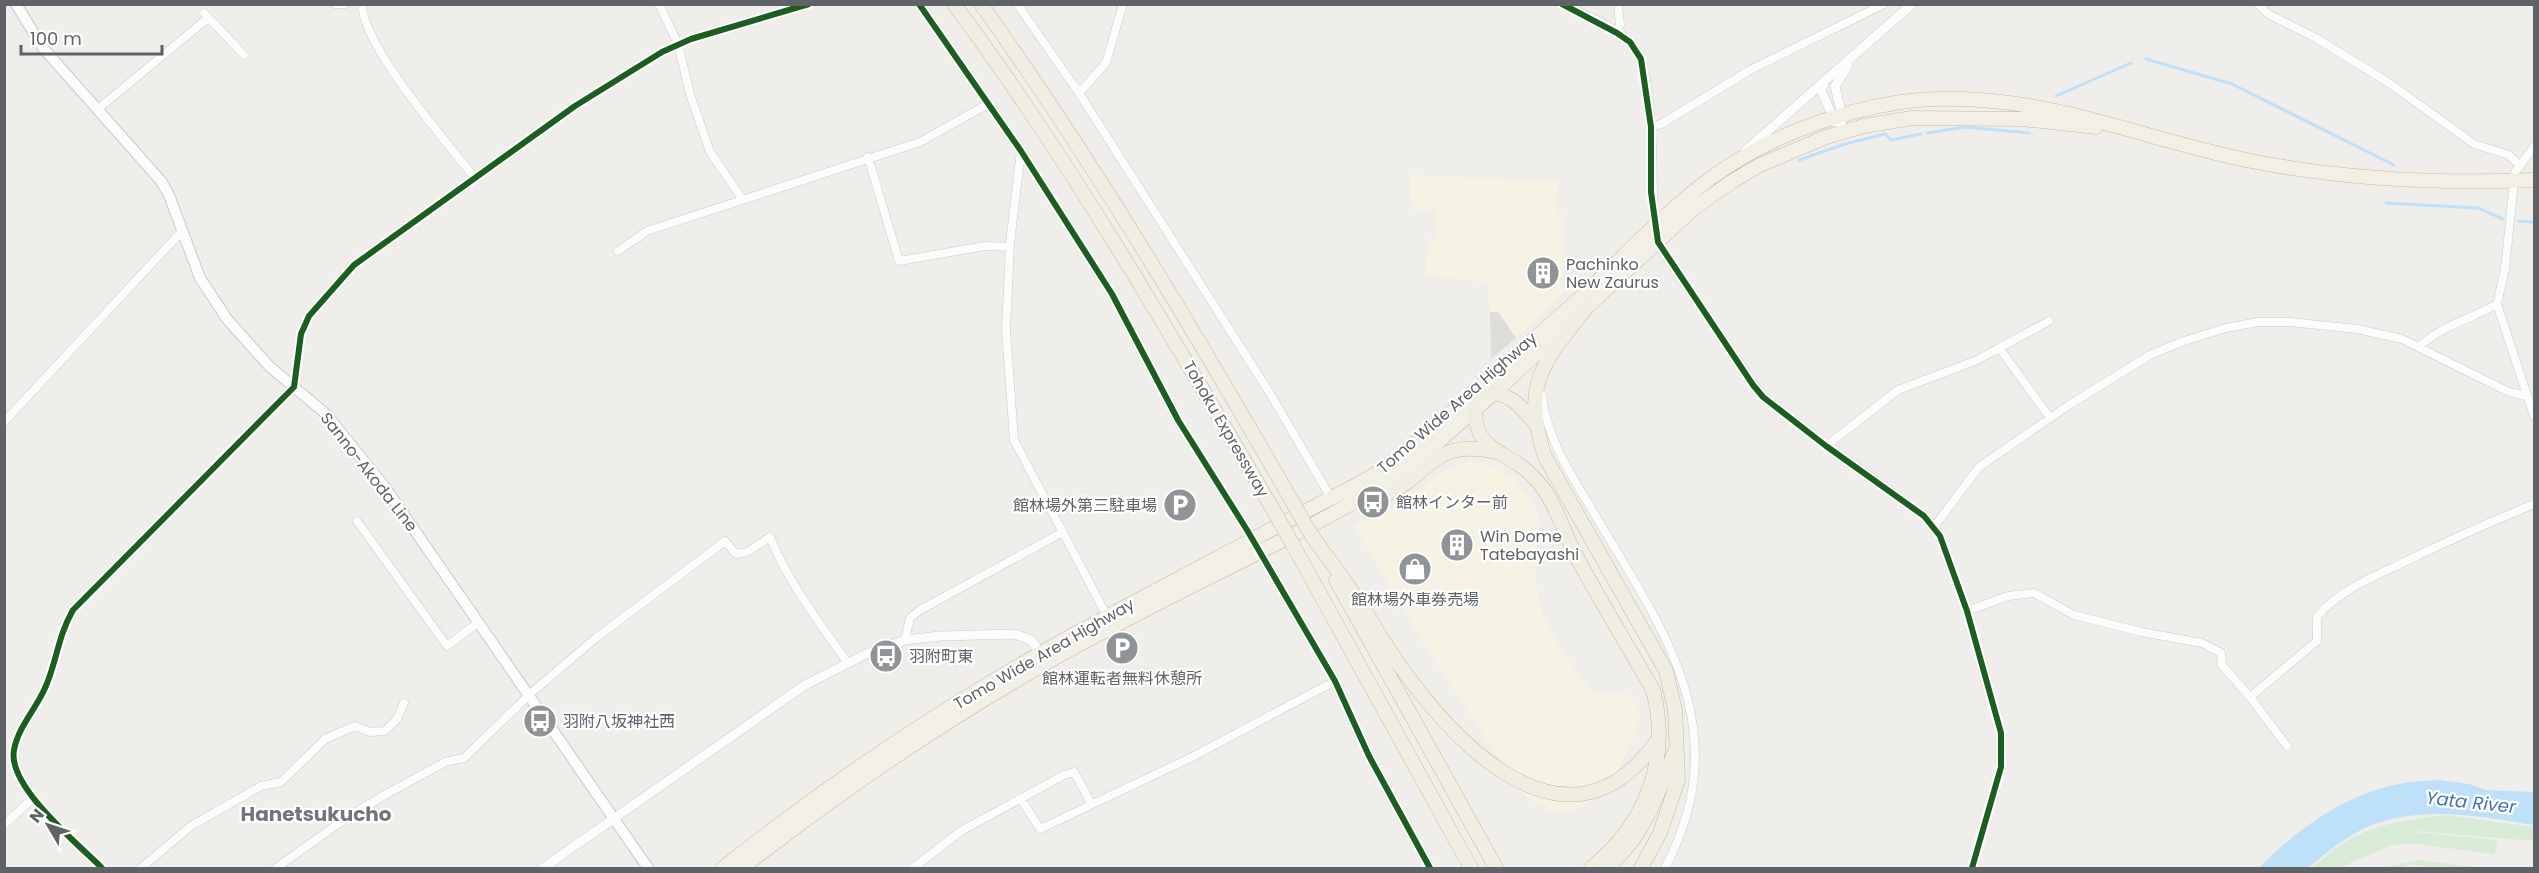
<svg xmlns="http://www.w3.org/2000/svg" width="2539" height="873" font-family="Poppins,'Noto Sans JP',sans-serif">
  <rect width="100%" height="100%" fill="#efeeea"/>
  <path fill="#f7f3e4" d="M 1410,175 L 1558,181 L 1556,213 L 1563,214 L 1564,275 L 1559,279 L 1565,291 L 1516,338 L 1498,312 L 1490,312 L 1488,282 L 1428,276 L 1425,272 L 1429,239 L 1436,238 L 1437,210 L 1411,209 Z
    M 1473,461 L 1492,466 L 1515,480 L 1536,508 L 1540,525 L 1535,556 L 1537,592 L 1542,614 L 1560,648 L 1592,692 L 1626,694 L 1635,703 L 1640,713 L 1638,729 L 1612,781 L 1599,797 L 1575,810 L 1550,812 L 1524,794 L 1507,771 L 1421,639 L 1353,524 L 1375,517 L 1401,503 L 1446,469 Z"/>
  <path fill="#dfddda" d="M 1490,312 L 1498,312 L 1516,338 L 1491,359 Z"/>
  <path fill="#d8ebd6" d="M 2446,815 L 2534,827 L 2534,841 L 2415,831 L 2409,835 L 2414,832 L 2497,840 L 2495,854 L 2408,843 L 2389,846 L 2339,868 L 2313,868 C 2351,828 2393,821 2446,815 Z
    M 2418,860 L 2481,868 L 2482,868 L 2433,868 L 2410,864 L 2401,868 L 2381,868 Z"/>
  <path fill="#bfe0f9" d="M 2440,780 L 2469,784 L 2486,790 L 2534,792 L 2534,825 C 2480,816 2418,804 2365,828 C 2344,838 2326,853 2308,868 L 2259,868 C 2296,830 2345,794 2399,784 C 2412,781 2427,781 2440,780 Z"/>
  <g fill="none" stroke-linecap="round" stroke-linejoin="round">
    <path stroke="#bfe0f9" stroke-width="3" d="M 2146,59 L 2232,84 L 2394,165
      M 2056,96 L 2131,63
      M 1927,133 L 1966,127 L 2029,133
      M 1799,160 L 1845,144 L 1885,134 L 1891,140 L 1921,134
      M 2386,203 L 2478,208 L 2503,219
      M 2519,221 L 2534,222"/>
    <g stroke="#cbcccc" stroke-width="9">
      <path id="minor" d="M 335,4 L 345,4
        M 362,4 C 363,47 446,141 474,177
        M 659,4 L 678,44 L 690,94 L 710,152 L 743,200
        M 1017,4 L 1079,93 L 1271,395 L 1331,498
        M 1562,4 C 1584,14 1618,27 1633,46 C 1657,75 1651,186 1654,227
        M 2258,4 L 2268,14 L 2316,38 L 2389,83 L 2474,144 L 2509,155 L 2519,165
        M 204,13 L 244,55
        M 1617,33 L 1620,25 L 1618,4
        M 1079,93 L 1106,63 L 1123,4
        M 98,109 L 208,18
        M 1651,127 L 1661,124 L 1752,69 L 1884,4
        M 2534,147 L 2515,172 L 2505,269 L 2497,304 L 2534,416
        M 1021,151 L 1010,243 L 1006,330 L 1014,440 L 1107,616
        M 868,157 L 899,261 L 985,246 L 1010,247
        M 1657,238 L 1662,251 L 1763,397 L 1924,516 L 1938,532 L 1946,551 L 1967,611 L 2001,733 L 2001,767 L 1972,868
        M 618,251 L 647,231 L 920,142 L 988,104
        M 2420,346 C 2443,325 2471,319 2497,304
        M 2000,349 L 2050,418
        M 1542,395 C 1546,435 1568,470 1588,503 C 1659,625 1740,725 1665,868
        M 4,422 L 182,231
        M 1826,446 L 1898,390 L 1975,361 L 2049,321
        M 357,521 L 447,646 L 479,622
        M 1934,527 L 1979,467 L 2069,405 L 2150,355 L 2184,341 L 2226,328 L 2258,322 L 2290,322 L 2357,329 L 2402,339 L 2509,392 L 2526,396
        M 1967,611 L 2008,596 L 2034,593 L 2074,615 L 2141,632 L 2202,643 L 2221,653 L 2222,665 L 2250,697 L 2287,746
        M 905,640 L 910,618 L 920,610 L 1063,532
        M 2250,697 L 2317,641 L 2317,617 C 2337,592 2370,578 2398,565 C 2443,543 2488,523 2534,504
        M 1021,799 L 1040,829 L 1192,757 L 1335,681
        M 4,825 L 33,798
        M 102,868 C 77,843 7,786 14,750 C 18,727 36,709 45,688 C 57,662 57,638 73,610 L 294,387 L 301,334 L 309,316 L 354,265 L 575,106 L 662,52 L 691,39 L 809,4
        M 141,868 L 191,826 L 261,786 L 281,782 L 325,739 L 355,726 L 370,732 L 385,731 L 397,719 L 404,703
        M 276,868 L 345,819 L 383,796 L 445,762 L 464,758 L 530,694 L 597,637 L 725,541 L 736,554 L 747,552 L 770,537 C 788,582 819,622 847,662
        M 913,868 L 961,831 L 1064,775 L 1074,772 L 1091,803"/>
    </g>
    <g stroke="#cbcccc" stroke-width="10">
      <path id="tertiary" d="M 919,4 L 1021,151 L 1112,294 L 1178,420 L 1247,530 L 1335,681 L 1369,756 L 1430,868
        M 1825,80 L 1821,90 L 1835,122
        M 1841,132 L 1842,115 L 1835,86 L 1848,66
        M 1745,151 L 1912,4
        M 543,868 L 805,685 L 866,654 L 905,640 L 940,636 L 1015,634 L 1031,640 L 1044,658"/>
    </g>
    <g stroke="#cacacb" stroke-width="12">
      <path id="secondary" d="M 16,4 L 43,48 L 161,181 L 169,195 L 200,278 L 227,319 L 269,366 L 326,414 L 384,486 L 648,868"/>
    </g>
    <g stroke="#c8b996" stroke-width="15">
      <path id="trunk" d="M 723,868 C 844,772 975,686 1112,614 C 1176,580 1240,546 1304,512 C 1334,496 1367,482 1394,461 C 1458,408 1519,352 1581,297 C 1624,257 1664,213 1711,178 C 1766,138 1834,112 1901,102 C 2021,85 2131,136 2246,160 C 2340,179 2438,184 2534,180
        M 742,868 C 838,793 939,724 1046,663 C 1157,599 1276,549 1387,483 L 1423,455 L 1496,391 L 1692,210 L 1731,182 L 1760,165 L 1826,137 L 1864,126 L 1912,118 L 2022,119 L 2096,127"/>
    </g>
    <g stroke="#c8b996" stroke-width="15">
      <path id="motorway" d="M 954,4 C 1074,166 1174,340 1275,513
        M 981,4 C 1095,164 1195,332 1293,503
        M 1587,307 C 1543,363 1521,383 1545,457 L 1666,671 L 1675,710 L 1678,780 L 1660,833 L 1641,868
        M 1537,426 C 1516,400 1510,393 1475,390 C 1470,460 1503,442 1537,481 C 1555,500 1563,531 1575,554 C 1600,600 1627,645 1653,690 C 1671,759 1646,824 1591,868
        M 1360,500 C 1367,498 1376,498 1383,496 C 1432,476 1430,437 1496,452
        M 1312,536 C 1334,566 1357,596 1376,629 C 1437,730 1563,873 1656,742
        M 1293,545 L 1471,868
        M 1336,580 L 1496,868
        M 1606,868 C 1645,837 1657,794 1676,749"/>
    </g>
    <use href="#minor" stroke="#fdfcfc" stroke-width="8"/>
    <use href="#tertiary" stroke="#fdfcfc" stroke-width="9"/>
    <use href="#secondary" stroke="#fdfcfc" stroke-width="10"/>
    <use href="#trunk" stroke="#f2f0e6" stroke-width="14"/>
    <use href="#motorway" stroke="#f0ede3" stroke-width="14"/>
    <g stroke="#c8b996" stroke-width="15" stroke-linecap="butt">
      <path id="motorway-bridge" d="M 1293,503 L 1312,536
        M 1275,513 L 1293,545"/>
    </g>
    <use href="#motorway-bridge" stroke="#f0ede3" stroke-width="14"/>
    <g stroke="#fff" stroke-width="10">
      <path id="cycleway" d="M 919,4 L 1021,151 L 1112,294 L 1178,420 L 1247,530 L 1335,681 L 1369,756 L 1430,868
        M 1562,4 L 1617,33 L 1630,42 L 1641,59 L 1651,127 L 1651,192 L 1658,242 L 1753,385 L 1763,397 L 1826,446 L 1924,516 L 1940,536 L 1967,611 L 2001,733 L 2001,767 L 1972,868
        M 102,868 C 77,843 7,786 14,750 C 18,727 36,709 45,688 C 57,662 57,638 73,610 L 294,387 L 301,334 L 309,316 L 354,265 L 575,106 L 662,52 L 691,39 L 809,4"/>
    </g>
    <use href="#cycleway" stroke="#1b5e20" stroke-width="6"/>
  </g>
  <defs>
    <g id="building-disc" transform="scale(1.725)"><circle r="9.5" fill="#919496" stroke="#fff"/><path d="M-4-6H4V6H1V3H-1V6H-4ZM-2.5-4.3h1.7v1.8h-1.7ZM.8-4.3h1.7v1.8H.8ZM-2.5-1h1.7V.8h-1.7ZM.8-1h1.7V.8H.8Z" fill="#fff"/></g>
    <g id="bus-disc" transform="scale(1.725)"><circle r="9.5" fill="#919496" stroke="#fff"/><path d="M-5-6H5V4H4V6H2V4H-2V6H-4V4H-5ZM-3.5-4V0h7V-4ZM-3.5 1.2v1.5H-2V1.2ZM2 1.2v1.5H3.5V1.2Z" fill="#fff"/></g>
    <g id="parking-disc" transform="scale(1.725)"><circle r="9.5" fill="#919496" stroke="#fff"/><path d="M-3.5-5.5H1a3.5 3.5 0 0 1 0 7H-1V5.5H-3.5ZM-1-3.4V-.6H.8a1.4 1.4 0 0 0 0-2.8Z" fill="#fff"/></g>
    <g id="shop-disc" transform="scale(1.725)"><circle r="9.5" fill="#919496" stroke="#fff"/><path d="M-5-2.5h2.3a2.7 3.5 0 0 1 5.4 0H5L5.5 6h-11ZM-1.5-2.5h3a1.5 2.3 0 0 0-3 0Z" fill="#fff"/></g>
  </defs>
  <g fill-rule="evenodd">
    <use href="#building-disc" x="1543" y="273"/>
    <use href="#bus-disc" x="1373" y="502"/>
    <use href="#parking-disc" x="1180" y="505"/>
    <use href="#building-disc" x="1457" y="545"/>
    <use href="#shop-disc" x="1415" y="569"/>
    <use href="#parking-disc" x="1122" y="648"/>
    <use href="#bus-disc" x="886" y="656"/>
    <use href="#bus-disc" x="540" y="721"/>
  </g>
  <g text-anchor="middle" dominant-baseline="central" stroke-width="4.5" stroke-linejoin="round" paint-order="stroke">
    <g font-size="16" fill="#5f6368" stroke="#fff" text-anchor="start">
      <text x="1566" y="264">Pachinko<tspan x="1566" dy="18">New Zaurus</tspan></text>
      <text x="1396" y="502">館林インター前</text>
      <text x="1157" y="505" text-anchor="end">館林場外第三駐車場</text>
      <text x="1480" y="536">Win Dome<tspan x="1480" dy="18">Tatebayashi</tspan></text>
      <text x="1415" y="599" text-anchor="middle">館林場外車券売場</text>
      <text x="909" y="656">羽附町東</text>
      <text x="1122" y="678" text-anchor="middle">館林運転者無料休憩所</text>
      <text x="563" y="721">羽附八坂神社西</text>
    </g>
    <g font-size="16" fill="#5f6368" stroke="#fff">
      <text transform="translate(1457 403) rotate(-41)">Tomo Wide Area Highway</text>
      <text transform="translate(1226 429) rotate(60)">Tohoku Expressway</text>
      <text transform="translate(369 472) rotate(52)">Sanno-Akoda Line</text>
      <text transform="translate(1044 654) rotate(-30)">Tomo Wide Area Highway</text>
    </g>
    <g font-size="18" font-style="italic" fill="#4174aa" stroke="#fff">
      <text transform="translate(2471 802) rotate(6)">Yata River</text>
    </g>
    <g font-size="20" font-weight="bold" fill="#70757a" stroke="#fff">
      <text x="316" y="814">Hanetsukucho</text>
    </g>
  </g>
  <rect width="2539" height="873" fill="none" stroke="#5f6368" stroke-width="12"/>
  <g transform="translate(48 825) rotate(309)" stroke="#ffffff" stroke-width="4.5" paint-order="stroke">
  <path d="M0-4.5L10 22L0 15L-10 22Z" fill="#5f6368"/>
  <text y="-9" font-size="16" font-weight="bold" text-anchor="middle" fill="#5f6368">N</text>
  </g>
  <path d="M21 45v9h141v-9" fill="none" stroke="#5f6368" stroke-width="3"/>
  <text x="30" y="45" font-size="18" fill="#5f6368" stroke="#ffffff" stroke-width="4.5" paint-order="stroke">100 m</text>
</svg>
